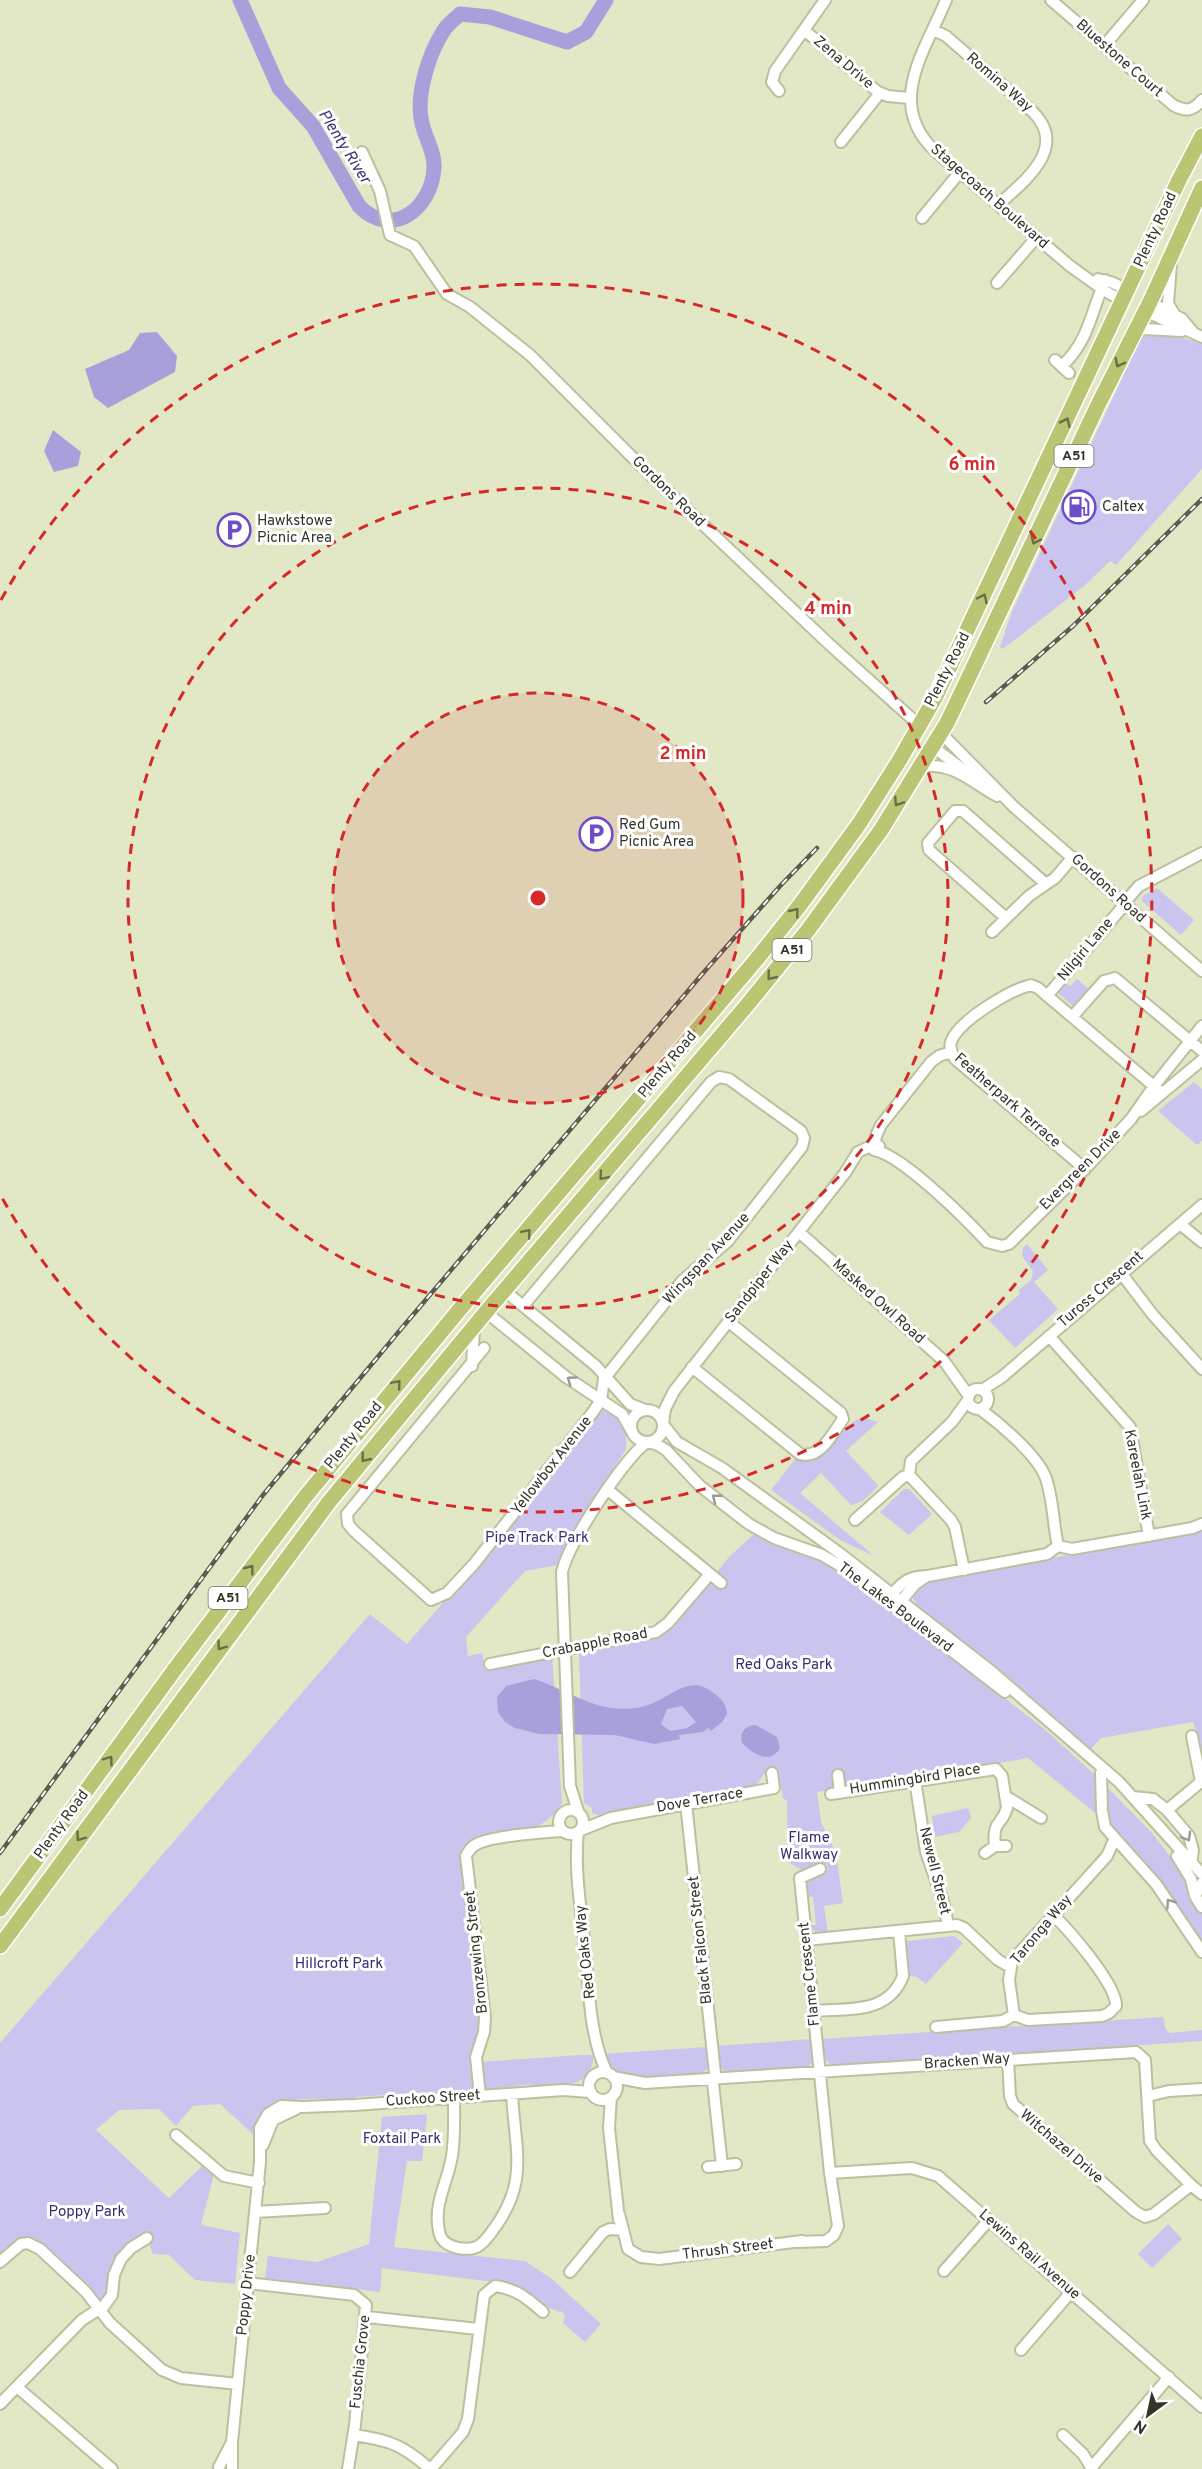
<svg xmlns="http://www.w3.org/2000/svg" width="1202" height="2469" font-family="Overpass,sans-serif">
  <rect width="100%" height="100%" fill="#e2e7c6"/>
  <path fill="#cac5ee" d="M 1143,334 L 1177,336 L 1202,344 L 1202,469 L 1116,565 L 1110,561 L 1084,586 L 1003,649 L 1000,647 L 1011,614 Z
    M 1157,888 L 1194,920 L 1181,935 L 1142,901 L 1143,896 Z
    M 1077,979 L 1089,989 L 1074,1007 L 1057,992 L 1065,983 L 1070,986 Z
    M 1194,1082 L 1202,1089 L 1202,1141 L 1197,1145 L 1158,1111 Z
    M 1027,1244 L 1048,1270 L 1034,1282 L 1058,1309 L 1015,1348 L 989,1320 L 1020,1294 L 1019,1290 L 1031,1280 L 1033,1271 L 1022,1256 L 1023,1248 Z
    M 603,1409 L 607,1409 L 619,1418 L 626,1428 L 626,1449 L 565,1546 L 558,1565 L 525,1571 L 466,1637 L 468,1656 L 482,1653 L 485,1670 L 552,1655 L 562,1803 C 544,1835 501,1837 468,1845 L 481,2020 L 474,2087 C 470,2093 466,2093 460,2090 L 356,2097 L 350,2100 C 315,2099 261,2090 255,2136 L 220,2104 L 193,2106 L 176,2126 L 159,2109 L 119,2110 L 96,2130 L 169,2198 L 203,2165 L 214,2174 L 201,2225 L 240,2233 L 235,2284 L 195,2280 L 169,2255 L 153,2254 L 150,2247 L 150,2241 L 134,2242 L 103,2302 L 99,2302 L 38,2243 L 0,2257 L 0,2043 L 370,1614 L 407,1644 L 449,1596 L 598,1412 Z
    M 862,1417 L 878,1422 L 846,1451 L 878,1485 L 876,1488 L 863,1501 L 851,1505 L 821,1473 L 800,1493 L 874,1556 L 840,1540 L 771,1490 L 796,1458 L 804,1461 C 827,1456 840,1427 862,1417 Z
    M 904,1489 L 909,1489 L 932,1514 L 909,1535 L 880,1512 Z
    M 1202,1528 L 1202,1751 L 1193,1722 L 1101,1738 L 1089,1751 L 922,1612 L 913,1598 L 916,1589 L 922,1584 Z
    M 754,1534 C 773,1547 796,1548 817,1558 C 836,1567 847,1584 868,1592 L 1043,1728 L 1095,1775 L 1099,1816 L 1028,1758 L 855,1787 L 847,1784 L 843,1779 L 831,1790 L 817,1792 L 821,1822 L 836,1853 L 843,1903 L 824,1906 L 828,1933 L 817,1934 L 809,1925 L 816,1925 L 813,1897 L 806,1897 L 805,1884 L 812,1876 L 828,1870 L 826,1864 L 802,1870 L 788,1862 L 787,1801 L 783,1798 L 778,1768 L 768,1769 L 755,1787 L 613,1814 L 599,1815 L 592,1813 L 592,1808 L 584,1803 L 579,1651 L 647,1639 L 707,1584 L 719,1585 L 716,1573 L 729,1557 Z
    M 1106,1786 L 1152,1833 L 1183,1873 L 1202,1911 L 1202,1944 L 1107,1821 Z
    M 968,1808 L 971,1818 L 959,1832 L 934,1837 L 932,1816 Z
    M 954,1936 L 963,1943 L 926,1984 L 917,1977 L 909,1976 L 906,1941 Z
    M 1163,2017 L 1166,2030 L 1170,2033 L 1202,2030 L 1202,2041 L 833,2066 L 824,2059 L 821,2039 Z
    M 812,2039 C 813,2050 817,2061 807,2067 L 726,2073 L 719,2065 L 717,2046 Z
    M 707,2047 L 708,2069 L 700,2075 L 636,2079 L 614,2071 L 602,2054 Z
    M 581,2055 L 593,2055 C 594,2087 559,2089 535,2085 C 523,2084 508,2087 496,2088 L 494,2091 L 489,2091 L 483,2086 L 480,2062 Z
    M 427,2114 L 422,2161 L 407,2161 L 394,2247 L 525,2261 L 552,2279 L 601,2324 L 585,2342 L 563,2323 L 565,2317 L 562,2311 L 560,2312 C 541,2307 530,2289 511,2284 L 382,2268 L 380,2292 L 265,2278 L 268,2256 L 317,2262 L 369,2244 L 382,2117 Z
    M 1168,2224 L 1182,2239 L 1152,2268 L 1138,2254 Z"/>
  <path fill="#a8a0db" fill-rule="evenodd" d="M 157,332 L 177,356 L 175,372 L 108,408 L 94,397 L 85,369 L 129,350 L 140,333 Z
    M 53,430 L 81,452 L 78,466 L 54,472 L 44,451 Z
    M 534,1679 C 560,1687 586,1705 612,1708 C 623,1709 635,1709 645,1706 C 669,1700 688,1673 712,1692 C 721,1698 726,1703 727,1714 L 722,1722 L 711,1731 L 708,1728 L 703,1732 L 679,1735 L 680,1739 L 654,1744 L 615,1735 L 539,1734 L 515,1728 L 505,1722 L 498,1712 L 497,1697 L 506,1686 ZM 682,1706 L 696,1722 L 687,1728 L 670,1731 L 661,1724 L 667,1709 Z
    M 756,1725 L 777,1737 L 780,1748 C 770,1765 753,1754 742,1743 C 739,1733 745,1725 756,1725 Z"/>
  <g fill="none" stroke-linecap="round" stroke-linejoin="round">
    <path stroke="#a8a0db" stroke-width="15" d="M 240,0 L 279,88 L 313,126 L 359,206 C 392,240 432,208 434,168 C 435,152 425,138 422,123 C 415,96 429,53 444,30 C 448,24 455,19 460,14 L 490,17 L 567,42 L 586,32 L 606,0"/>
    <g stroke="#bbc09f" stroke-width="14">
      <path id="minor" d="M 946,0 C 925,51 885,104 935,151 L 1070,266 L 1105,291 L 1123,301
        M 1051,0 L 1173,105 C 1186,112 1193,111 1202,100
        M 804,30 L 878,92 L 888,96 L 909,98
        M 933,30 L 946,36 L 1032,111 C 1069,147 1026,180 998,205
        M 1104,46 L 1143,0
        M 779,91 L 772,82 L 775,71 L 825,0
        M 841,142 L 880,93
        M 362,152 L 380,191 L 390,235 L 414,246 L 447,294 L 470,307 L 530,355 L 639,464 L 829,644 L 919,725
        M 922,218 L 960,172
        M 1171,264 L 1168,304 L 1175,315
        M 1098,279 L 1111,282 L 1128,290
        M 997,283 L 1036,238
        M 1150,302 L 1182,319 L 1192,331
        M 1145,311 L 1202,337
        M 1135,332 L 1144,329 L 1182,331
        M 1055,360 L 1069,373
        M 1062,366 C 1089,341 1091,312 1105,280
        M 941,733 L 1014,807 L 1202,971
        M 933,747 L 980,782
        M 921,766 C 955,763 970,781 997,796
        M 1124,903 L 1139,886 L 1202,853
        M 1006,918 L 929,850 L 928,843 L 955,811 L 963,811 L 1046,884
        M 992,932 L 1029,896 L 1055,878 L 1073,857
        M 1047,996 L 1125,904
        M 1072,1017 L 1104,981 L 1115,978 L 1202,1051
        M 1141,1111 L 1202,1060
        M 874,1150 C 902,1155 966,1219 987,1242 L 1002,1246 L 1009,1244 L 1085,1169 L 1131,1119 L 1154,1086 L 1202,1026
        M 874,1150 L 876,1136 L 881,1125 L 931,1062 L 939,1056 L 951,1052
        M 1085,1169 L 955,1059 C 952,1054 949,1048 951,1042 C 958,1021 1010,990 1031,985 L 1038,988 L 1162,1093
        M 1180,1224 L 1202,1242
        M 799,1232 L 944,1361 L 969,1396
        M 1121,1273 L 1153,1315 L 1202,1369
        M 505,1291 L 596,1366 L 630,1404 L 645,1410
        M 486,1312 L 566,1377 L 622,1414 L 631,1430
        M 1049,1336 L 1130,1427 L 1149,1536
        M 484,1348 L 347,1514 L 348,1524 L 354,1531 L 431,1600 L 447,1593 L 474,1564 L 593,1412 L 601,1400 L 604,1379 L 682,1281 L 728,1241 L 802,1147 L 804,1138 L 801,1131 L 729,1079 L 719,1077 L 711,1082 L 523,1306
        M 472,1366 L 474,1328
        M 692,1367 L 800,1454 C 820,1460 833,1433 843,1419 L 841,1413 L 729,1322
        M968 1399a10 10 0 1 1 20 0a10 10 0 1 1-20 0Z
        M 982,1390 L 1002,1377 L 1202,1205
        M 980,1409 C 999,1423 1036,1454 1045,1476 C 1053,1495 1053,1525 1058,1546
        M631 1426a16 16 0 1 1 32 0a16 16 0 1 1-32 0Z
        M 663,1423 L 665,1409 L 674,1391 L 845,1173 L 858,1152 L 875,1144 L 879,1146
        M 663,1424 L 677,1442 L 722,1468 L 838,1552 L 991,1671 L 1119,1782 L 1202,1874
        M 647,1442 L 656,1444 L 666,1450 L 700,1486 L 749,1524 L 774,1538 L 822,1555 L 846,1569 L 1005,1692
        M 608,1490 L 721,1583
        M 855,1520 L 903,1477 L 909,1475
        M 964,1570 L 955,1527 L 951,1520 L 909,1475 L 911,1461 L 952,1422 L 968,1400
        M 889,1598 C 901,1583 908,1576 928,1576 L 1047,1554 L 1058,1546 L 1072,1549 L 1192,1528 L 1202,1524
        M 898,1605 L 915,1584 L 927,1576
        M 490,1664 L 656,1632 L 668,1623 L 710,1574
        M 1192,1736 L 1201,1782
        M 1101,1773 L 1102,1811 L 1105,1827 L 1156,1884 L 1202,1952
        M 838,1775 L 840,1793
        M 915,1780 L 926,1852 L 943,1901 L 948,1925
        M 831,1794 L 996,1769 L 1002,1776 L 1007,1807 C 1003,1826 992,1818 995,1846
        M 1005,1796 L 1041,1818
        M 1133,1797 L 1153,1799 L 1167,1810 L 1189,1836 L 1193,1850 L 1191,1864
        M 686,1803 L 715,2073 L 713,2083 L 722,2166
        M559 1822a12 12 0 1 1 24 0a12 12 0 1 1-24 0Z
        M 1167,1810 L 1202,1781
        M 578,1811 L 570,1786 L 562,1572 C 569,1542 623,1460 647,1442
        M 581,1830 L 611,1818 L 774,1788 L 772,1773
        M 578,1832 C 574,1870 581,1909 585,1947 C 589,1988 589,2035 607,2073
        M 985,1853 L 995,1846 L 1006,1846
        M 1177,1856 L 1191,1879 L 1195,1896
        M 1202,1883 L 1195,1896 L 1202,1907
        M 806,1940 L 957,1925 L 964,1928 L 998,1960 L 1010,1967
        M 814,2011 C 848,2008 888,2015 903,1976 L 899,1931
        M 1014,2015 L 1028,2020 L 1102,2016 L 1109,2013 L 1116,2006 C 1117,1985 1069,1930 1053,1915
        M 1014,2015 L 1009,1980 L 1012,1961 L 1107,1856 L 1115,1838
        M 936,2027 L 1003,2021 L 1014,2015
        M 1008,2059 L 1010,2096 L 1013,2104 L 1136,2212 L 1145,2217 L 1154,2214 L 1191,2185 L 1202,2194
        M589 2086a14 14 0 1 1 28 0a14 14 0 1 1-28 0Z
        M 613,2077 L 645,2083 L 660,2082 L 1136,2052 L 1145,2060 L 1150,2141 L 1157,2151 L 1191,2185
        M 480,2096 L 476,2057 L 484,2032 L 485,2018 L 466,1856 C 468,1852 470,1848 475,1845 C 489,1836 545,1832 563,1831
        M 1148,2096 L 1169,2091 L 1202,2089
        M 454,2097 C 454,2116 455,2137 452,2156 C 448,2182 433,2203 439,2231 C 440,2241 449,2246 458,2248 C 476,2251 481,2246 491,2233 C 530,2182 515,2152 512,2094
        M 611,2097 L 609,2128 L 619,2220
        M 176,2135 L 224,2176 L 259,2183
        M 263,2145 L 273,2120 L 296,2109
        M 708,2167 L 736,2164
        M 830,2173 L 912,2168 L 938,2176 L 1202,2407
        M 255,2212 L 325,2208
        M 619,2214 L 628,2249 L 641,2257 L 659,2259 L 802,2241
        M 798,2242 L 826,2241 L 834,2235 L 838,2226 L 830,2173 L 800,1878 L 820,1869
        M 0,2262 L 21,2244 L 28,2243 L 40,2249 L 86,2292 L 110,2323 L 162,2370 L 181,2378 L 238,2384
        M 944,2271 L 989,2220
        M 570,2272 L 603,2232 L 610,2229 L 623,2230
        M 248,2283 L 354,2295 L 366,2305 L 355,2425 L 348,2469
        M 367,2317 L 478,2329
        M 1021,2350 L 1071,2292
        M 17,2387 L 112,2469
        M 0,2404 L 82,2320 L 104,2306 L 112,2295 L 114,2275 L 121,2259 L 131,2248 L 147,2238
        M 354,2435 C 389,2440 403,2445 430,2469
        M 1063,2435 L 1083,2454 L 1092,2469
        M 219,2467 L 231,2444
        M 1091,2468 L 1169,2377
        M 232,2469 L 232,2442 L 260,2162 L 260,2128 L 268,2114 L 281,2106 L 302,2107 L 355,2105 L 563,2090 L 590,2092
        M 431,2469 L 463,2432 L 468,2419 L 484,2295 L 495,2286 C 517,2289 527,2298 543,2312"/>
    </g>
    <g stroke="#fff" stroke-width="18">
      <path id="highway" d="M 0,1909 L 175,1669 L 305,1497 L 460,1309 L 756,960 L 800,905 L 859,824 L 899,761 L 935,698 L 1179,180 L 1202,136
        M 0,1946 L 329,1502 L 486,1312 L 748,1004 L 808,930 L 881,830 L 947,723 L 1099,403 L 1150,302 L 1202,188"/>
    </g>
    <use href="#minor" stroke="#fff" stroke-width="10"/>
    <use href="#highway" stroke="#bbc573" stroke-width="15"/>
    <g stroke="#5a5d4b" stroke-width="4.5">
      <path id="rail" d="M 986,702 L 1073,626 L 1202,499
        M 0,1853 L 263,1495 L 401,1329 L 704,972 L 781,885 L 817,848"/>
    </g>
    <use href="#rail" stroke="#fff" stroke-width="2" stroke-dasharray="7" stroke-linecap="butt"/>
  </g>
  <defs><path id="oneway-chevron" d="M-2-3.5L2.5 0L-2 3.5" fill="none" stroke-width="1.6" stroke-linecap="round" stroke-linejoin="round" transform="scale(1.5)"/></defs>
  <g stroke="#696f46">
    <use href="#oneway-chevron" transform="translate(1119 363) rotate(117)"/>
    <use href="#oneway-chevron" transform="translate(1066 422) rotate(-64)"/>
    <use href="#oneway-chevron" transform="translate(1035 540) rotate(115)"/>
    <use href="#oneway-chevron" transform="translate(983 598) rotate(-65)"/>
    <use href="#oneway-chevron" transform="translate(898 802) rotate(123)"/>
    <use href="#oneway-chevron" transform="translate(795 912) rotate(-51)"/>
    <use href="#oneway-chevron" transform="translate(771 976) rotate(129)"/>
    <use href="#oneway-chevron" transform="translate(603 1176) rotate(130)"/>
    <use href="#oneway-chevron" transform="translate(527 1233) rotate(-50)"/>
    <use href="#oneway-chevron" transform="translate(397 1384) rotate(-50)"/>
    <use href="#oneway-chevron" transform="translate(365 1458) rotate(129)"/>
    <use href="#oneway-chevron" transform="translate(250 1569) rotate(-53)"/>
    <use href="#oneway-chevron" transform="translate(221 1646) rotate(126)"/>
    <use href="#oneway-chevron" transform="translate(109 1760) rotate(-54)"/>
    <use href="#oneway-chevron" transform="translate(80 1837) rotate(126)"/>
  </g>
  <g stroke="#999a94">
    <use href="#oneway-chevron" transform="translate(571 1380) rotate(-144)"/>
    <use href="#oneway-chevron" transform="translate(716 1498) rotate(-142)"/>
    <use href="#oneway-chevron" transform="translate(1187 1837) rotate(60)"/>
    <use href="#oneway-chevron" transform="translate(1170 1903) rotate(-125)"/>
  </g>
  <circle cx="538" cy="898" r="205" fill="#d62828" fill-opacity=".12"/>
  <g fill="none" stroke="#d62828" stroke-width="3" stroke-dasharray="10 8">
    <circle cx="538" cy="898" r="205"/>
    <circle cx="538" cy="898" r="410"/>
    <path d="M1 600A614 614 0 1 1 1 1196"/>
  </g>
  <defs>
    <g id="fuel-ring" transform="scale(1.725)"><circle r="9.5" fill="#fff" stroke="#6d4ec8" stroke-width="1.5"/><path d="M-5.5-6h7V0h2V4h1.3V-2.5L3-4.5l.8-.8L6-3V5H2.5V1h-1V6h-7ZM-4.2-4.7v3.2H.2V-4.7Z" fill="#6d4ec8"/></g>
    <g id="parking-ring" transform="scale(1.725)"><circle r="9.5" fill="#fff" stroke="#6d4ec8" stroke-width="1.5"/><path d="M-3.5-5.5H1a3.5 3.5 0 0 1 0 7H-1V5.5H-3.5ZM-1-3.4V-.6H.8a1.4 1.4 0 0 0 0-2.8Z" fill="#6d4ec8"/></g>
  </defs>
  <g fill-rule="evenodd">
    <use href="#fuel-ring" x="1079" y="507"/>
    <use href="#parking-ring" x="234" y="530"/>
    <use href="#parking-ring" x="596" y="834"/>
  </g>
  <g text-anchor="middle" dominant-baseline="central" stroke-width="6" stroke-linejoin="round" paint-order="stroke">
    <g fill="#fff" stroke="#707268" stroke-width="1.5">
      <rect x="1054.5" y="445" width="39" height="22" rx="4.5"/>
      <rect x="772.5" y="939" width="39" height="22" rx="4.5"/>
      <rect x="208.5" y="1587" width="39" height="22" rx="4.5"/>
    </g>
    <g font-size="14" font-weight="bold" fill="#333528">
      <text x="1074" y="456">A51</text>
      <text x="792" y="950">A51</text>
      <text x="228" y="1598">A51</text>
    </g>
    <g font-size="15" fill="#333528" stroke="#fff">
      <text transform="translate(1119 59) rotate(41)">Bluestone Court</text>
      <text transform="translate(843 63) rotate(40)">Zena Drive</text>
      <text transform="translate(999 83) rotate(41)">Romina Way</text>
      <text transform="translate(989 197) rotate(41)">Stagecoach Boulevard</text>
      <text transform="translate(1156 230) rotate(-65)">Plenty Road</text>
      <text transform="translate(668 492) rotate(44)">Gordons Road</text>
      <text transform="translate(948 670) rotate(-63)">Plenty Road</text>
      <text transform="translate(1108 889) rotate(42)">Gordons Road</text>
      <text transform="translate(1086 950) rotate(-50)">Nilgiri Lane</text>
      <text transform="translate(668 1065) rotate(-50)">Plenty Road</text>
      <text transform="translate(1007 1101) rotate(41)">Featherpark Terrace</text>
      <text transform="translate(1081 1170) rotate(-45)">Evergreen Drive</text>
      <text transform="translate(707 1259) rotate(-47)">Wingspan Avenue</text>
      <text transform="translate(760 1282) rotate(-52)">Sandpiper Way</text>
      <text transform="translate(1101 1290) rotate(-41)">Tuross Crescent</text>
      <text transform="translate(878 1302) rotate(42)">Masked Owl Road</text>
      <text transform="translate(354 1436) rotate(-51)">Plenty Road</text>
      <text transform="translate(552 1466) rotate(-52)">Yellowbox Avenue</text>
      <text transform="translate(1137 1475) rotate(79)">Kareelah Link</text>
      <text transform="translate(895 1608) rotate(37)">The Lakes Boulevard</text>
      <text transform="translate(595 1644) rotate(-11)">Crabapple Road</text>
      <text transform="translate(915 1780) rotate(-9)">Hummingbird Place</text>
      <text transform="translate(700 1801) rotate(-10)">Dove Terrace</text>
      <text transform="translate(62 1825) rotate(-54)">Plenty Road</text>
      <text transform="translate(934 1871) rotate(76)">Newell Street</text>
      <text transform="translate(1042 1930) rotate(-50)">Taronga Way</text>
      <text transform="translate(701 1940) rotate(-96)">Black Falcon Street</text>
      <text transform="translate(477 1952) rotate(-96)">Bronzewing Street</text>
      <text transform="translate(586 1952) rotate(-96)">Red Oaks Way</text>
      <text transform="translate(810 1974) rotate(-96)">Flame Crescent</text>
      <text transform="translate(967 2062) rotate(-4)">Bracken Way</text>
      <text transform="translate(433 2099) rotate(-4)">Cuckoo Street</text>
      <text transform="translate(1061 2147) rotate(41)">Witchazel Drive</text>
      <text transform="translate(728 2250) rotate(-7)">Thrush Street</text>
      <text transform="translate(1029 2255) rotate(41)">Lewins Rail Avenue</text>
      <text transform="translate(247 2295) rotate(-84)">Poppy Drive</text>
      <text transform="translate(361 2362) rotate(-84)">Fuschia Grove</text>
    </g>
    <g font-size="15" fill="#333528" stroke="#fff" text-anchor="start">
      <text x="1102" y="507">Caltex</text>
      <text x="257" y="521">Hawkstowe<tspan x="257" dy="17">Picnic Area</tspan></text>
      <text x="619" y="825">Red Gum<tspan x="619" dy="17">Picnic Area</tspan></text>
    </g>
    <g font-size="15" fill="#3b2a6f" stroke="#fff">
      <text x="537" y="1538">Pipe Track Park</text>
      <text x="784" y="1665">Red Oaks Park</text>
      <text x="809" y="1838">Flame<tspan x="809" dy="17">Walkway</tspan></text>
      <text x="339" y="1964">Hillcroft Park</text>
      <text x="402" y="2139">Foxtail Park</text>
      <text x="87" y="2212">Poppy Park</text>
    </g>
    <g font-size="16" font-style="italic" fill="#3f2e74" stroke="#fff">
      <text transform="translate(344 147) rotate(58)">Plenty River</text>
    </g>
  </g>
  <circle cx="538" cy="898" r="9" fill="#d62828" stroke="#fff" stroke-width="3"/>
  <g font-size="18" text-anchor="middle" font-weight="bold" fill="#d62828" stroke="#fff" stroke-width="6" stroke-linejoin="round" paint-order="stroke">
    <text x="972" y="470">6 min</text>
    <text x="828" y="614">4 min</text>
    <text x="683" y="759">2 min</text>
  </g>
  <g transform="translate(1148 2415) rotate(213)" stroke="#ffffff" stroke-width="4.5" paint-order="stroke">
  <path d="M0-4.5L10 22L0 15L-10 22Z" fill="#333528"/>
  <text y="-9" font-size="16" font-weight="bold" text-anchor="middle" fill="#333528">N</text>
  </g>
</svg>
